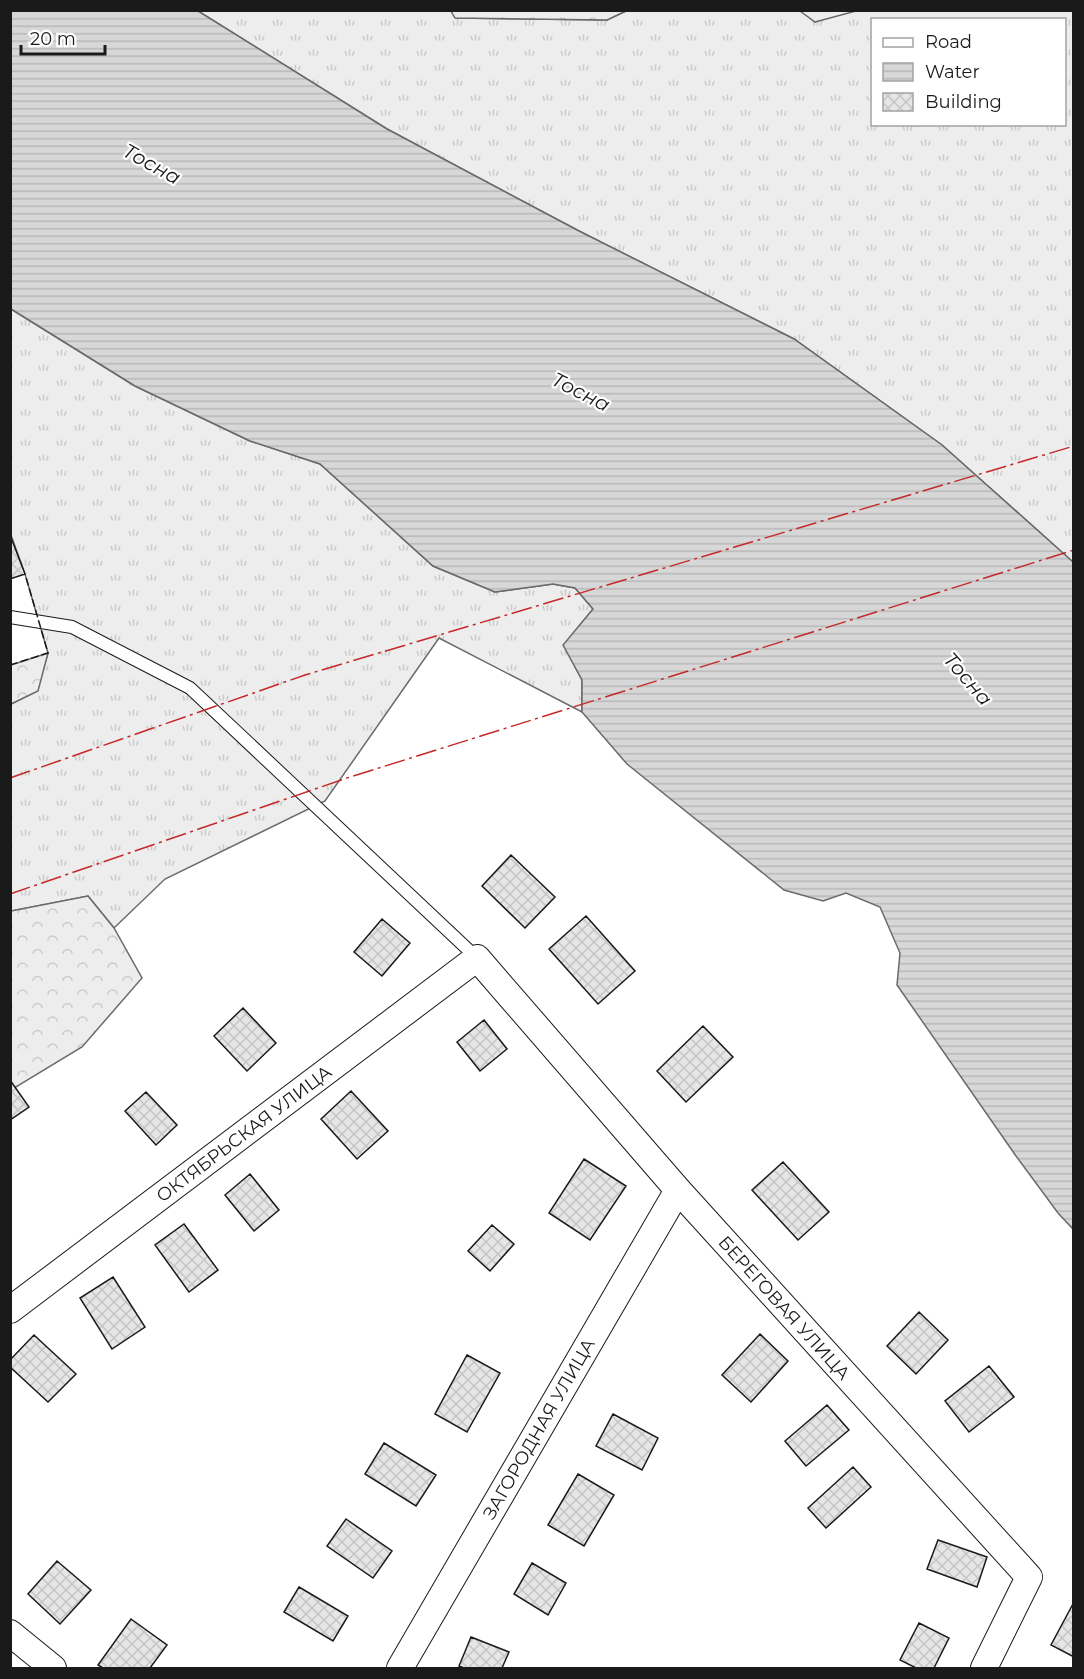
<svg xmlns="http://www.w3.org/2000/svg" width="1084" height="1679" font-family="Montserrat,sans-serif">
  <defs>
    <pattern id="grass-tufts" width="24" height="20" patternUnits="userSpaceOnUse" patternTransform="scale(1.5)"><rect width="24" height="20" fill="#ededed"/><path d="M3 7l-1-3M5 7V3M7 7l1-3M15 17l-1-3M17 17v-4M19 17l1-3" fill="none" stroke="#cbcbcb"/></pattern>
    <pattern id="forest-crowns" width="20" height="18" patternUnits="userSpaceOnUse" patternTransform="scale(1.5)"><rect width="20" height="18" fill="#ededed"/><path d="M2 6a3 3 0 1 1 6 0M12 15a3 3 0 1 1 6 0" fill="none" stroke="#cbcbcb"/></pattern>
    <pattern id="water-rules" width="6" height="5" patternUnits="userSpaceOnUse" patternTransform="scale(1.5)"><rect width="6" height="5" fill="#d7d7d7"/><path d="M0 2.5h6" fill="none" stroke="#b8b8b8"/></pattern>
    <pattern id="building-cross-hatch" width="8" height="8" patternUnits="userSpaceOnUse" patternTransform="scale(1.5)"><rect width="8" height="8" fill="#e6e6e6"/><path d="M0 0l8 8M0 8l8-8" fill="none" stroke="#c5c5c5"/></pattern>
  </defs>
  <rect width="100%" height="100%" fill="#fff"/>
  <path fill="url(#grass-tufts)" stroke="#6a6a6a" stroke-width="1.5" fill-rule="evenodd" d="M 451,10 L 456,18 L 607,20 L 626,11 L 800,10 L 815,22 L 856,10 L 1073,11 L 1073,562 L 942,445 L 794,339 L 579,231 L 387,129 L 198,11 ZM 872,20 L 1064,20 L 1064,124 L 872,124 Z
    M 11,309 L 135,386 L 250,441 L 320,464 L 433,566 L 495,592 L 553,584 L 575,588 L 593,609 L 564,645 L 582,680 L 582,712 L 439,638 L 325,801 L 165,879 L 114,928 L 88,896 L 11,911 L 11,704 L 37,691 L 48,653 L 25,574 L 11,535 Z"/>
  <path fill="url(#forest-crowns)" stroke="#6a6a6a" stroke-width="1.5" d="M 451,11 L 626,11 L 607,20 L 455,18 Z
    M 800,11 L 856,11 L 815,22 Z
    M 48,653 L 38,691 L 11,704 L 11,665 Z
    M 88,896 L 114,928 L 142,978 L 82,1047 L 11,1090 L 11,911 Z"/>
  <path fill="url(#water-rules)" stroke="#6a6a6a" stroke-width="1.5" d="M 10,11 L 198,11 L 387,129 L 579,231 L 794,339 L 942,445 L 1073,562 L 1073,1229 L 1058,1213 L 1016,1156 L 897,985 L 900,953 L 880,907 L 846,893 L 823,901 L 784,890 L 627,764 L 582,712 L 582,680 L 563,645 L 593,609 L 575,588 L 553,584 L 495,592 L 433,566 L 320,464 L 250,441 L 135,386 L 11,309 Z"/>
  <path fill="url(#building-cross-hatch)" stroke="#1a1a1a" stroke-width="1.5" d="M 10,535 L 25,574 L 10,579 Z
    M 511,855 L 555,897 L 525,928 L 482,886 Z
    M 586,916 L 635,971 L 598,1004 L 549,949 Z
    M 382,919 L 410,943 L 382,976 L 354,952 Z
    M 243,1008 L 276,1043 L 247,1071 L 214,1036 Z
    M 484,1020 L 507,1049 L 480,1071 L 457,1042 Z
    M 703,1026 L 733,1057 L 686,1102 L 657,1071 Z
    M 10,1080 L 29,1107 L 10,1120 Z
    M 351,1091 L 388,1131 L 357,1159 L 321,1119 Z
    M 146,1092 L 177,1125 L 156,1145 L 125,1111 Z
    M 584,1159 L 626,1186 L 590,1240 L 549,1213 Z
    M 783,1162 L 829,1212 L 798,1240 L 752,1190 Z
    M 250,1174 L 279,1210 L 254,1231 L 225,1195 Z
    M 184,1224 L 218,1270 L 189,1292 L 155,1245 Z
    M 492,1225 L 514,1244 L 490,1271 L 468,1251 Z
    M 113,1277 L 145,1327 L 112,1349 L 80,1298 Z
    M 919,1312 L 948,1340 L 916,1374 L 887,1346 Z
    M 760,1334 L 788,1361 L 751,1402 L 722,1375 Z
    M 34,1335 L 76,1374 L 48,1402 L 10,1367 L 10,1360 Z
    M 467,1355 L 500,1373 L 467,1432 L 435,1414 Z
    M 989,1366 L 1014,1397 L 969,1432 L 945,1401 Z
    M 827,1405 L 849,1430 L 806,1466 L 785,1441 Z
    M 613,1414 L 658,1438 L 642,1470 L 596,1446 Z
    M 384,1443 L 436,1475 L 416,1506 L 365,1474 Z
    M 853,1467 L 871,1487 L 826,1528 L 808,1508 Z
    M 578,1474 L 614,1495 L 584,1546 L 548,1525 Z
    M 346,1519 L 392,1551 L 373,1578 L 327,1546 Z
    M 938,1540 L 987,1557 L 977,1587 L 927,1569 Z
    M 57,1561 L 91,1590 L 60,1624 L 28,1594 Z
    M 532,1563 L 566,1583 L 548,1615 L 514,1594 Z
    M 299,1587 L 348,1616 L 333,1641 L 284,1612 Z
    M 1074,1602 L 1074,1657 L 1051,1645 Z
    M 131,1619 L 167,1645 L 150,1668 L 103,1668 L 98,1665 Z
    M 919,1623 L 949,1638 L 934,1668 L 916,1668 L 900,1660 Z
    M 471,1637 L 509,1652 L 502,1668 L 464,1668 L 459,1666 Z"/>
  <g fill="none" stroke-linecap="round" stroke-linejoin="round">
    <g stroke="#1a1a1a" stroke-width="14">
      <path id="service" d="M 10,617 L 72,627 L 190,688 L 477,958"/>
    </g>
    <g stroke="#1a1a1a" stroke-width="28">
      <path id="minor" d="M 10,1310 L 477,958 L 678,1190 L 1029,1577 L 984,1668
        M 10,1633 L 53,1668
        M 400,1668 L 678,1190"/>
    </g>
    <use href="#service" stroke="#fff" stroke-width="12"/>
    <use href="#minor" stroke="#fff" stroke-width="26"/>
    <path stroke="#1a1a1a" stroke-width="1.5" stroke-dasharray="8 3" stroke-linecap="butt" d="M 10,665 L 48,653 L 25,574"/>
    <path stroke="#c62828" stroke-width="1.5" stroke-dasharray="21 4.5 3 4.5" stroke-linecap="butt" d="M 10,778 L 305,675 L 1074,446
      M 10,894 L 347,778 L 1074,550"/>
  </g>
  <g text-anchor="middle" dominant-baseline="central" stroke-width="4.5" stroke-linejoin="round" paint-order="stroke">
    <g font-size="18" fill="#1a1a1a" stroke="#fff">
      <text transform="translate(244 1134) rotate(-37)">ОКТЯБРЬСКАЯ УЛИЦА</text>
      <text transform="translate(784 1308) rotate(48)">БЕРЕГОВАЯ УЛИЦА</text>
      <text transform="translate(539 1429) rotate(-60)">ЗАГОРОДНАЯ УЛИЦА</text>
    </g>
    <g font-size="20" font-style="italic" fill="#1a1a1a" stroke="#fff">
      <text transform="translate(152 164) rotate(29)">Тосна</text>
      <text transform="translate(581 392) rotate(27)">Тосна</text>
      <text transform="translate(968 679) rotate(49)">Тосна</text>
    </g>
  </g>
  <rect width="1084" height="1679" fill="none" stroke="#1a1a1a" stroke-width="24"/>
  <rect x="871" y="18" width="195" height="108" fill="#ffffff" stroke="#a3a3a3" stroke-width="1.5"/>
  <rect x="883" y="38" width="30" height="9" fill="#ffffff" stroke="#a3a3a3" stroke-width="1.5"/>
  <text x="925" y="48" font-size="18" fill="#1a1a1a">Road</text>
  <rect x="883" y="63" width="30" height="18" fill="url(#water-rules)" stroke="#a3a3a3" stroke-width="1.5"/>
  <text x="925" y="78" font-size="18" fill="#1a1a1a">Water</text>
  <rect x="883" y="93" width="30" height="18" fill="url(#building-cross-hatch)" stroke="#a3a3a3" stroke-width="1.5"/>
  <text x="925" y="108" font-size="18" fill="#1a1a1a">Building</text>
  <path d="M21 45v9h84v-9" fill="none" stroke="#1a1a1a" stroke-width="3"/>
  <text x="30" y="45" font-size="18" fill="#1a1a1a" stroke="#ffffff" stroke-width="4.5" paint-order="stroke">20 m</text>
</svg>
